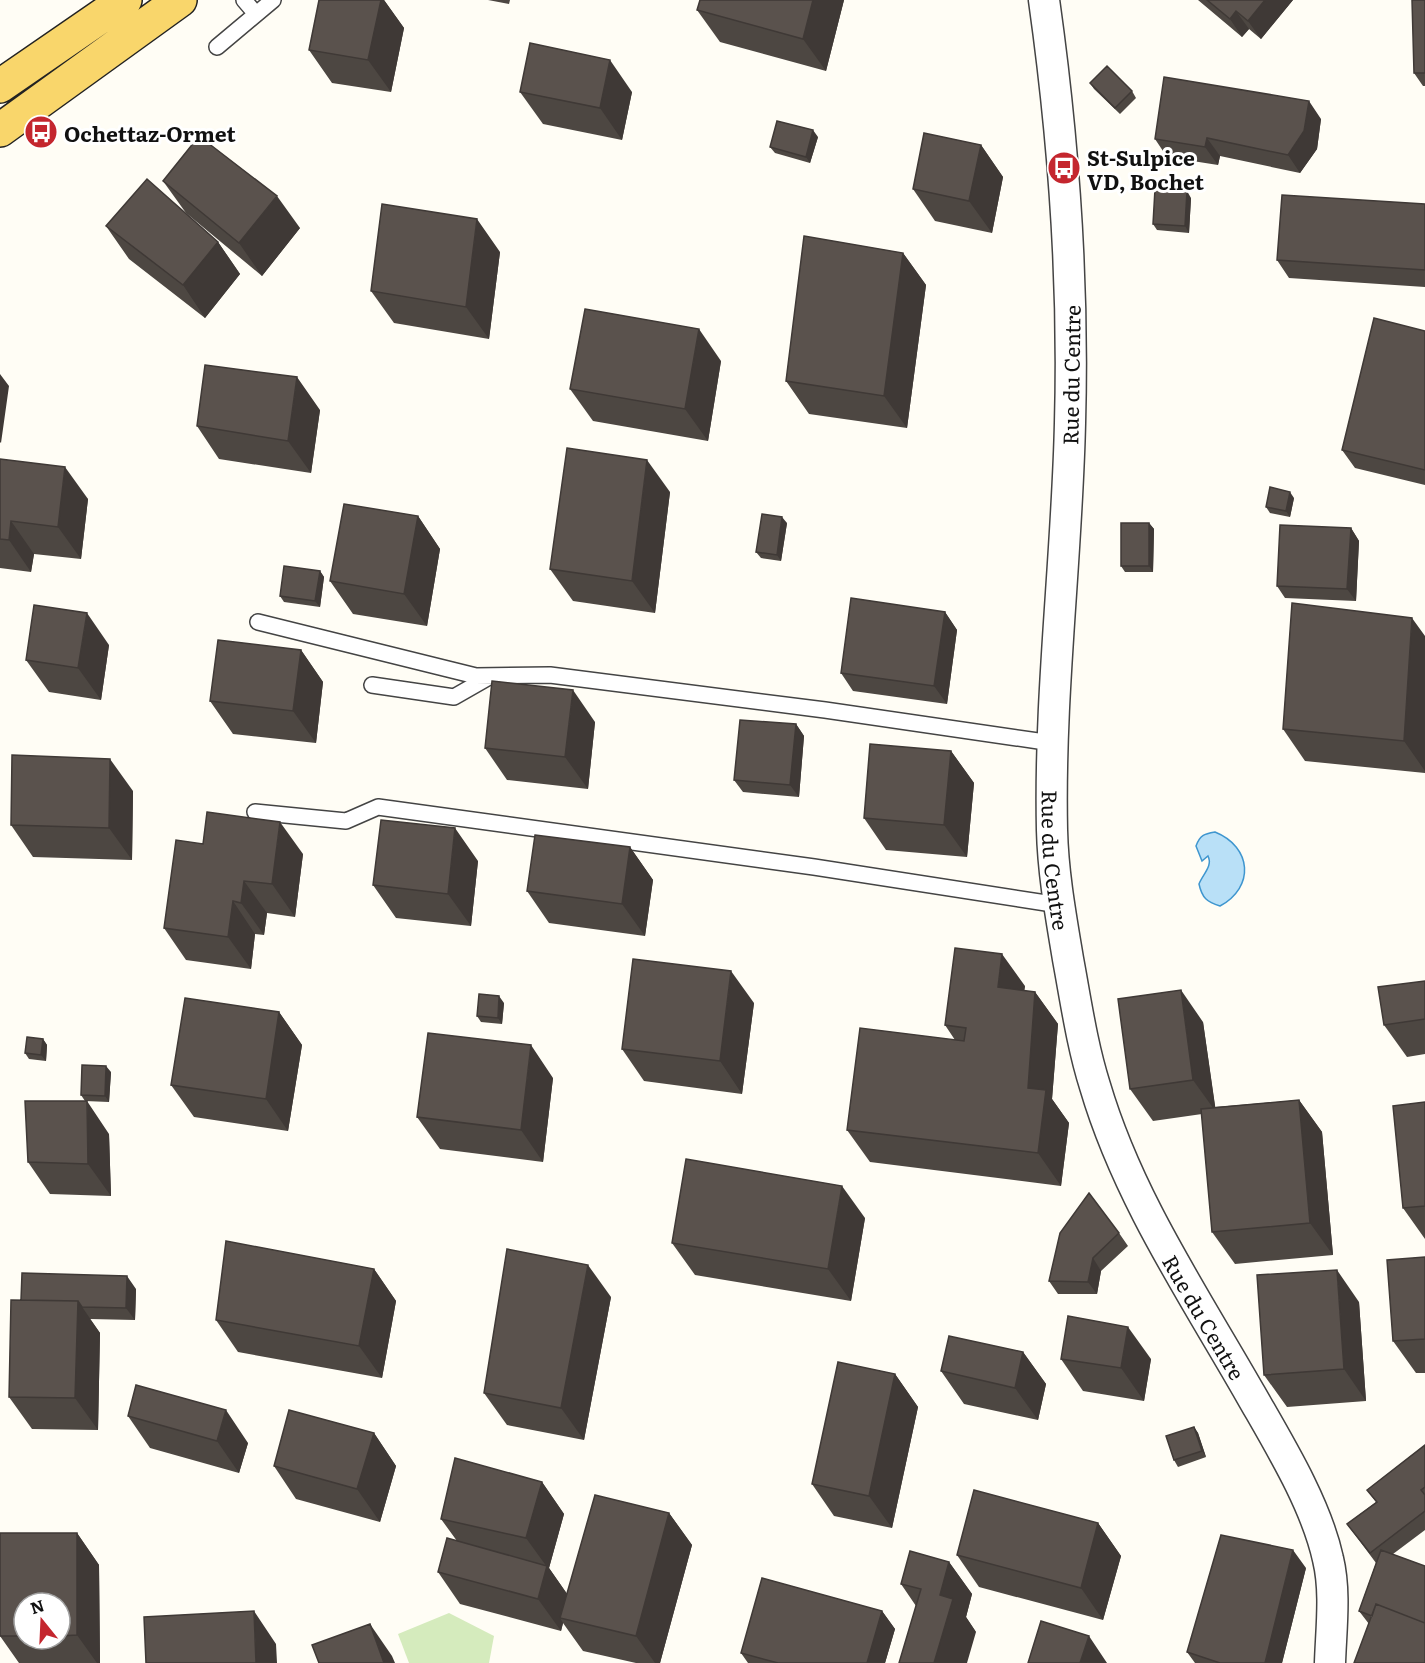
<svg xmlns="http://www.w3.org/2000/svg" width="1425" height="1663" font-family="Literata,serif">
  <rect width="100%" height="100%" fill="#fffdf5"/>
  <path fill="#d5ebbd" d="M 449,1613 L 494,1636 L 489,1663 L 409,1663 L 398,1634 Z"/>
  <path fill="#b9e0f7" stroke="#3f96cf" stroke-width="1.5" d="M 1215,832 C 1252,847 1255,887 1220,906 C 1207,902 1202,898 1199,884 C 1203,874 1213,866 1208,856 L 1202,861 L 1196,846 C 1200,835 1204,834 1215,832 Z"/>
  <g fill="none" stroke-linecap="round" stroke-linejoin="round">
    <g stroke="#444" stroke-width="18">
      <path id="service" d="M 244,0 L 256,14
        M 217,47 L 273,0
        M 258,622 L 476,676 L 550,675 L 825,710 L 1052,743
        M 372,685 L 454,697 L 489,677
        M 255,812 L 346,821 L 378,807 L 814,867 L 1059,905"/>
    </g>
    <g stroke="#444" stroke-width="33">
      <g id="minor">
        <path id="s1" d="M 1044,0 C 1064,142 1074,280 1070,423 C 1067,559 1049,694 1052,830 C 1053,873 1061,917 1068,959 C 1076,1002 1082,1045 1095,1086 C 1128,1198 1194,1295 1251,1395 C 1279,1444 1316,1504 1328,1559 C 1336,1592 1331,1630 1330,1663"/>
      </g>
    </g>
    <g stroke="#222" stroke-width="36">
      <path id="primary" d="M 0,86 L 125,0
        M 0,130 L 180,0"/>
    </g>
    <use href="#service" stroke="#fff" stroke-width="15"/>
    <use href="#minor" stroke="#fff" stroke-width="30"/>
    <use href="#primary" stroke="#f9d66b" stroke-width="33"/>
  </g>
  <path fill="#4d4742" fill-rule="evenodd" d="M 319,0 L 384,0 L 404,28 L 391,92 L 332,83 L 309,50 Z
    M 488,0 L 510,0 L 509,4 Z
    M 700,0 L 844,0 L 826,71 L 720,42 L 697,10 Z
    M 1198,0 L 1293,0 L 1261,39 L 1249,29 L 1242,37 Z
    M 1425,0 L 1425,86 L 1423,86 L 1414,73 Z
    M 1090,83 L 1132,91 L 1136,98 L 1120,114 L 1094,89 Z
    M 520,92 L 632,92 L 622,140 L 543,124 Z
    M 1321,119 L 1317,149 L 1300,173 L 1220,156 L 1218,165 L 1167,157 L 1155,139 Z
    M 818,137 L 810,163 L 775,153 L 770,147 Z
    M 981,145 L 1003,177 L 992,233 L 935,221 L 913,189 Z
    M 163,181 L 300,228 L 262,276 L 186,213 Z
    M 1191,198 L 1189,233 L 1157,230 L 1153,224 Z
    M 1425,204 L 1425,287 L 1289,278 L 1277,260 Z
    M 106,226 L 218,242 L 240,274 L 205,318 L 129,259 Z
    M 500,252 L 489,339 L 394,323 L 371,291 Z
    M 903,253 L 926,285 L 907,428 L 809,414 L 786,381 Z
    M 1425,331 L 1425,485 L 1355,468 L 1342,450 Z
    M 721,361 L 708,441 L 593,421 L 570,389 Z
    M 320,410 L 311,473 L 219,459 L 197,426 Z
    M 0,459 L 88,499 L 81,559 L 34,554 L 31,572 L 0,568 Z
    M 670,492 L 655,613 L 573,601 L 550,569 Z
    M 1294,498 L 1290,517 L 1270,513 L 1266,507 Z
    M 418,516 L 440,549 L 427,626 L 353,614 L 330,581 Z
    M 787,523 L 781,561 L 761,558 L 756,552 Z
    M 1149,523 L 1154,529 L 1153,572 L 1125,572 L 1121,566 Z
    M 1351,528 L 1359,541 L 1356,601 L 1285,598 L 1277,586 Z
    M 320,571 L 324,577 L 320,607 L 284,602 L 280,596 Z
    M 945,612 L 957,630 L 947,704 L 853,691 L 841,673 Z
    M 1425,636 L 1425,773 L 1305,761 L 1283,729 Z
    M 109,645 L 101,700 L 49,692 L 26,660 Z
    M 301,650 L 323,682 L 316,743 L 233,734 L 210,701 Z
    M 595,722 L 588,789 L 507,780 L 485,748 Z
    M 796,724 L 804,736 L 799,797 L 743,792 L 734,780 Z
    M 951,751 L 974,783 L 967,857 L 886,850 L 864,818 Z
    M 133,791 L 132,860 L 33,857 L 11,825 Z
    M 203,844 L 303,854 L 295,917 L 267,913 L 264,935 L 255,934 L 251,969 L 186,960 L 164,928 Z
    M 630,847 L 653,880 L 645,936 L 549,923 L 527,891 Z
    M 478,861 L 471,926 L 396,918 L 373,885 Z
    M 1425,981 L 1425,1054 L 1407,1057 L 1384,1025 Z
    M 1025,986 L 1024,991 L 1035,992 L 1058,1024 L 1052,1099 L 1069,1123 L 1061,1186 L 870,1162 L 847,1130 L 955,1040 L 945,1025 Z
    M 504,1003 L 502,1024 L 481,1022 L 477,1016 Z
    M 754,1003 L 742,1094 L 644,1081 L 622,1049 Z
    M 279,1012 L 302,1045 L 288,1131 L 194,1117 L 171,1085 Z
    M 1203,1022 L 1215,1107 L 1299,1100 L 1322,1132 L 1333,1255 L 1235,1264 L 1212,1232 L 1202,1114 L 1153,1121 L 1130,1089 Z
    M 43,1039 L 47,1045 L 46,1061 L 29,1059 L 25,1053 Z
    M 111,1072 L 109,1102 L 85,1101 L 81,1095 Z
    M 553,1078 L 543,1162 L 440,1149 L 417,1117 Z
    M 1425,1102 L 1425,1239 L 1403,1208 Z
    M 109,1134 L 111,1196 L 50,1194 L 28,1162 Z
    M 865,1218 L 851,1301 L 695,1275 L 672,1243 Z
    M 1119,1233 L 1128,1246 L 1101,1271 L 1097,1294 L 1058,1294 L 1049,1281 Z
    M 1425,1257 L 1425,1373 L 1416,1373 L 1393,1341 Z
    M 374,1269 L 396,1301 L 382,1378 L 238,1352 L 216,1320 Z
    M 136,1289 L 135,1320 L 90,1319 L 100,1333 L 98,1430 L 32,1429 L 9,1397 L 21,1300 Z
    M 611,1297 L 584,1440 L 507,1425 L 484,1393 Z
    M 1359,1302 L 1366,1401 L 1287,1407 L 1264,1375 Z
    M 1023,1352 L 1046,1384 L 1038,1420 L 964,1404 L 941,1371 Z
    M 1061,1359 L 1151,1359 L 1144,1401 L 1083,1391 Z
    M 895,1374 L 918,1407 L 892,1528 L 834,1516 L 812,1484 Z
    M 128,1416 L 248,1443 L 239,1473 L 150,1448 Z
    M 1194,1427 L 1198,1433 L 1206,1457 L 1178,1467 L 1174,1460 Z
    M 374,1433 L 396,1466 L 380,1522 L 296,1499 L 274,1466 Z
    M 1425,1445 L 1425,1530 L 1393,1554 L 1369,1624 L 1359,1611 L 1376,1563 L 1347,1524 L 1376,1502 L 1367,1490 Z
    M 542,1482 L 564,1514 L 549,1568 L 567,1594 L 669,1513 L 692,1545 L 660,1663 L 636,1663 L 583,1651 L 563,1623 L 561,1631 L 460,1604 L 438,1572 L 457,1541 L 441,1519 Z
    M 1098,1523 L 1121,1556 L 1103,1620 L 979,1587 L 957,1555 Z
    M 0,1533 L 77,1533 L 99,1565 L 100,1663 L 19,1663 L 0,1636 ZM 24,1603 L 60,1603 L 60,1639 L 24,1639 Z
    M 949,1562 L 972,1594 L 966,1617 L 976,1632 L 916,1606 L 901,1584 Z
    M 1306,1568 L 1282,1663 L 1195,1663 L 1187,1652 Z
    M 882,1611 L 895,1629 L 885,1663 L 748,1663 L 741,1653 Z"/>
  <path fill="#3f3936" d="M 381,0 L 384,0 L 404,28 L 391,92 L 368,60 Z
    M 813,0 L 844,0 L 826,71 L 803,39 Z
    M 1265,0 L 1293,0 L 1261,39 L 1248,21 Z
    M 1236,11 L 1249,29 L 1242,37 L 1230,19 Z
    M 610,60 L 632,92 L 622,140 L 600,108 Z
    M 1309,101 L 1321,119 L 1317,149 L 1300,173 L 1288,155 Z
    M 813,130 L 818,137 L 810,163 L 806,157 Z
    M 1207,138 L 1220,156 L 1218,165 L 1205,147 Z
    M 981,145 L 1003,177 L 992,233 L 969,201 Z
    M 1187,191 L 1191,198 L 1189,233 L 1185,226 Z
    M 277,196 L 300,228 L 262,276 L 239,243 Z
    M 477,219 L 500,252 L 489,339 L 466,307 Z
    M 218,242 L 240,274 L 205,318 L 183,285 Z
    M 903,253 L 926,285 L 907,428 L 884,396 Z
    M 699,329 L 721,361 L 708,441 L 685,409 Z
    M 0,374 L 9,386 L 1,443 L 0,442 Z
    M 297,377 L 320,410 L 311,473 L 288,441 Z
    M 647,460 L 670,492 L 655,613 L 632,581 Z
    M 65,467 L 88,499 L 81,559 L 58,527 Z
    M 1290,492 L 1294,498 L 1290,517 L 1286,511 Z
    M 418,516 L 440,549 L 427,626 L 404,594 Z
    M 782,517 L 787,523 L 781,561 L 777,555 Z
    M 11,521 L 34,554 L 31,572 L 9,540 Z
    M 1149,523 L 1154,529 L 1153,572 L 1149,566 Z
    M 1351,528 L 1359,541 L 1356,601 L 1347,589 Z
    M 320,571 L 324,577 L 320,607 L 315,601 Z
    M 945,612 L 957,630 L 947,704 L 934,686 Z
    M 87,613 L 109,645 L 101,700 L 78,668 Z
    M 1412,618 L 1425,636 L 1425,771 L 1404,741 Z
    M 301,650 L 323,682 L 316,743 L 293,711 Z
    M 573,690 L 595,722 L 588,789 L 565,757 Z
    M 796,724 L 804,736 L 799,797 L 790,785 Z
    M 951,751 L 974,783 L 967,857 L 944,825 Z
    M 110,759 L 133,791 L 132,860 L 109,828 Z
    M 280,822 L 303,854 L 295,917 L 272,884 Z
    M 455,828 L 478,861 L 471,926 L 448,894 Z
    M 630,847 L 653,880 L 645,936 L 622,904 Z
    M 244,881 L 267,913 L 264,935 L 241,903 Z
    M 233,901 L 255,934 L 251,969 L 228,937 Z
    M 1002,954 L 1025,986 L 1020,1019 L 998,987 Z
    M 731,971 L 754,1003 L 742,1094 L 720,1061 Z
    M 1181,990 L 1203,1022 L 1216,1112 L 1193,1080 Z
    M 1035,992 L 1058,1024 L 1052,1099 L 1069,1123 L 1061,1186 L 1038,1153 L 1028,1088 Z
    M 499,996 L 504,1003 L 502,1024 L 498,1018 Z
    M 279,1012 L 302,1045 L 288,1131 L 266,1099 Z
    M 43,1039 L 47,1045 L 46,1061 L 41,1055 Z
    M 531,1045 L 553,1078 L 543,1162 L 521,1130 Z
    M 106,1066 L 111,1072 L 109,1102 L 105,1096 Z
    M 1299,1100 L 1322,1132 L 1333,1255 L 1310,1223 Z
    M 87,1101 L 109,1134 L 111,1196 L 88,1164 Z
    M 842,1186 L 865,1218 L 851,1301 L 828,1269 Z
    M 1093,1258 L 1101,1271 L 1097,1294 L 1088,1282 Z
    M 588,1265 L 611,1297 L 584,1440 L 561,1408 Z
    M 374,1269 L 396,1301 L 382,1378 L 359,1346 Z
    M 1337,1270 L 1359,1302 L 1366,1401 L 1344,1369 Z
    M 127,1276 L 136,1289 L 135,1320 L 126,1308 Z
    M 78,1301 L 100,1333 L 98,1430 L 75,1398 Z
    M 1128,1327 L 1151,1359 L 1144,1401 L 1121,1368 Z
    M 1023,1352 L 1046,1384 L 1038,1420 L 1015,1388 Z
    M 895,1374 L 918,1407 L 892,1528 L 869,1496 Z
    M 226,1410 L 248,1443 L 239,1473 L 217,1441 Z
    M 1194,1427 L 1198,1433 L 1206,1457 L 1202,1451 Z
    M 374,1433 L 396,1466 L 380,1522 L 357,1489 Z
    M 542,1482 L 564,1514 L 549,1568 L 570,1598 L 560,1618 L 563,1623 L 561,1631 L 538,1599 L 547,1567 L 526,1538 Z
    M 669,1513 L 692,1545 L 660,1663 L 655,1663 L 636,1636 Z
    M 1098,1523 L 1121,1556 L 1103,1620 L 1081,1588 Z
    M 77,1533 L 99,1565 L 100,1663 L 97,1663 L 77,1635 Z
    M 1293,1550 L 1306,1568 L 1282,1663 L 1265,1663 Z
    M 949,1562 L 972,1594 L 966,1617 L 976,1632 L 967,1663 L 934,1663 L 940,1595 Z
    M 254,1611 L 276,1644 L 277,1663 L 256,1663 Z
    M 882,1611 L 895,1629 L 885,1663 L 867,1663 Z
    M 370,1624 L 392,1656 L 395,1663 L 384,1663 Z
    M 1089,1636 L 1107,1663 L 1080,1663 Z"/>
  <path fill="#5a524d" stroke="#3f3936" stroke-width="1.5" d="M 319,0 L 381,0 L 368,60 L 309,50 Z
    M 700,0 L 813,0 L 803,39 L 697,10 Z
    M 1207,0 L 1265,0 L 1248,21 L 1236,11 L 1230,19 Z
    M 1412,0 L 1425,0 L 1425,73 L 1414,73 Z
    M 530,43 L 610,60 L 600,108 L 520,92 Z
    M 1107,66 L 1132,91 L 1115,108 L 1090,83 Z
    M 1164,77 L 1309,101 L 1304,131 L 1288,155 L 1207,138 L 1205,147 L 1155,139 Z
    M 777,121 L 813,130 L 806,157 L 770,147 Z
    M 924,133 L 981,145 L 969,201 L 913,189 Z
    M 199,136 L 277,196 L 239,243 L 163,181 Z
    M 147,179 L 218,242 L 183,285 L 106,226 Z
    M 1155,189 L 1187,191 L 1185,226 L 1153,224 Z
    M 1282,195 L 1425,204 L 1425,270 L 1277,260 Z
    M 382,204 L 477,219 L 466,307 L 371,291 Z
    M 804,236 L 903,253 L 884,396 L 786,381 Z
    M 585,309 L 699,329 L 685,409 L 570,389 Z
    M 1374,318 L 1425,331 L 1425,470 L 1342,450 Z
    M 205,365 L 297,377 L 288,441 L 197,426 Z
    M 567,448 L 647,460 L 632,581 L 550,569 Z
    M 0,459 L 65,467 L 58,527 L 11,521 L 9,540 L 0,539 Z
    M 1270,487 L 1290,492 L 1286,511 L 1266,507 Z
    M 344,504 L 418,516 L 404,594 L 330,581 Z
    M 762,514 L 782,517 L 777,555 L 756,552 Z
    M 1121,523 L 1149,523 L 1149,566 L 1121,566 Z
    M 1280,525 L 1351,528 L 1347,589 L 1277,586 Z
    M 284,566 L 320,571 L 315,601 L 280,596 Z
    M 851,598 L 945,612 L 934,686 L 841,673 Z
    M 1292,603 L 1412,618 L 1404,741 L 1283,729 Z
    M 34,605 L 87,613 L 78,668 L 26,660 Z
    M 218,640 L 301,650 L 293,711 L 210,701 Z
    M 492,681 L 573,690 L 565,757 L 485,748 Z
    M 740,720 L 796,724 L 790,785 L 734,780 Z
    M 870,744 L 951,751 L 944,825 L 864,818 Z
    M 12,755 L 110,759 L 109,828 L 11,825 Z
    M 207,812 L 280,822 L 272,884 L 244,881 L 241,903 L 233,901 L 228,937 L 164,928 L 176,840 L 203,844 Z
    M 381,820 L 455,828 L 448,894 L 373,885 Z
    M 535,835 L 630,847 L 622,904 L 527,891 Z
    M 955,948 L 1002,954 L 998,987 L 1035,992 L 1028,1088 L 1046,1090 L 1038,1153 L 847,1130 L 860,1028 L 964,1041 L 966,1028 L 945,1025 Z
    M 633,959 L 731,971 L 720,1061 L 622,1049 Z
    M 1425,981 L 1425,1019 L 1384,1025 L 1378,987 Z
    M 1181,990 L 1193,1080 L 1130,1089 L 1118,999 Z
    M 479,994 L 499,996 L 498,1018 L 477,1016 Z
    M 185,998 L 279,1012 L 266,1099 L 171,1085 Z
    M 428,1033 L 531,1045 L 521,1130 L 417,1117 Z
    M 27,1037 L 43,1039 L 41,1055 L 25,1053 Z
    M 82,1065 L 106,1066 L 105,1096 L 81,1095 Z
    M 1299,1100 L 1310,1223 L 1212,1232 L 1201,1109 Z
    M 25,1101 L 87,1101 L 88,1164 L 28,1162 Z
    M 1425,1102 L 1425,1206 L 1403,1208 L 1393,1106 Z
    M 686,1159 L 842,1186 L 828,1269 L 672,1243 Z
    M 1089,1193 L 1119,1233 L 1093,1258 L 1088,1282 L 1049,1281 L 1060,1233 Z
    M 226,1241 L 374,1269 L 359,1346 L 216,1320 Z
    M 507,1249 L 588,1265 L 561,1408 L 484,1393 Z
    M 1425,1257 L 1425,1339 L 1393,1341 L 1387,1260 Z
    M 1337,1270 L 1344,1369 L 1264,1375 L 1257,1275 Z
    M 22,1273 L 127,1276 L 126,1308 L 82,1307 L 78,1301 L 21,1300 Z
    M 11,1300 L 78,1301 L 75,1398 L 9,1397 Z
    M 1068,1316 L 1128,1327 L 1121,1368 L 1061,1359 Z
    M 949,1336 L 1023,1352 L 1015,1388 L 941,1371 Z
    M 838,1362 L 895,1374 L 869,1496 L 812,1484 Z
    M 136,1385 L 226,1410 L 217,1441 L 128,1416 Z
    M 289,1410 L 374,1433 L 357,1489 L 274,1466 Z
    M 1194,1427 L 1202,1451 L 1174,1460 L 1166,1436 Z
    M 1425,1445 L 1425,1487 L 1421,1490 L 1425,1495 L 1425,1511 L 1370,1553 L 1347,1524 L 1377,1502 L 1367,1490 Z
    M 455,1458 L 542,1482 L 526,1538 L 441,1519 Z
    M 974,1490 L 1098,1523 L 1081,1588 L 957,1555 Z
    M 595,1495 L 669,1513 L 636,1636 L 560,1618 Z
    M 0,1533 L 77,1533 L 77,1635 L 60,1636 L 60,1603 L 24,1603 L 24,1636 L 0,1636 Z
    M 1221,1535 L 1293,1550 L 1265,1663 L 1220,1663 L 1187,1652 Z
    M 447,1538 L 547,1566 L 538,1599 L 438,1572 Z
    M 1381,1550 L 1425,1566 L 1425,1623 L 1376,1604 L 1372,1616 L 1359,1611 Z
    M 910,1551 L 949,1562 L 940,1595 L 953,1599 L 934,1663 L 899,1663 L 921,1589 L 901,1584 Z
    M 762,1578 L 882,1611 L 867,1663 L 778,1663 L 741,1653 Z
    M 1376,1604 L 1425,1623 L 1425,1663 L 1354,1663 Z
    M 254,1611 L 256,1663 L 146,1663 L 144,1617 Z
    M 1041,1621 L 1089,1636 L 1080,1663 L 1028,1663 Z
    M 370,1624 L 384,1663 L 319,1663 L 312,1645 Z"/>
  <defs>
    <g id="bus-disc" transform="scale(1.725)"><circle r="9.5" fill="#c4262e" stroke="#fff"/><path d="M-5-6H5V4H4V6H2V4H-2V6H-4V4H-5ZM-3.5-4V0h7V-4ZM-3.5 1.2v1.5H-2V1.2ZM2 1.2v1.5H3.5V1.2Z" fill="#fff"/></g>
  </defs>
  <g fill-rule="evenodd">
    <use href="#bus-disc" x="41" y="132"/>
    <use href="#bus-disc" x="1064" y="168"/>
  </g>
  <g text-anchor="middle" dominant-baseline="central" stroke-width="6" stroke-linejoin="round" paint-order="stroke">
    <g font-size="21" font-weight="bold" fill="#111" stroke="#fff" text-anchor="start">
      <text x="64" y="132">Ochettaz-Ormet</text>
      <text x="1087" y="156">St-Sulpice<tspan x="1087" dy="24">VD, Bochet</tspan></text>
    </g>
    <g font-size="21" fill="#111" stroke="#fff">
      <text transform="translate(1070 375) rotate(-89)">Rue du Centre</text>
      <text stroke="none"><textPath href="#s1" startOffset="862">Rue du Centre</textPath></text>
      <text stroke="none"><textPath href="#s1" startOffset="1348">Rue du Centre</textPath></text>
    </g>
  </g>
  <g transform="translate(42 1621) rotate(342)"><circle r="28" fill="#ffffff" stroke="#a0a0a0" stroke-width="1.5"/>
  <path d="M0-4.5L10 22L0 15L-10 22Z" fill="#c4262e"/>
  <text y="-9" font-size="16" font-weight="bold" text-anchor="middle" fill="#111111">N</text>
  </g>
</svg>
